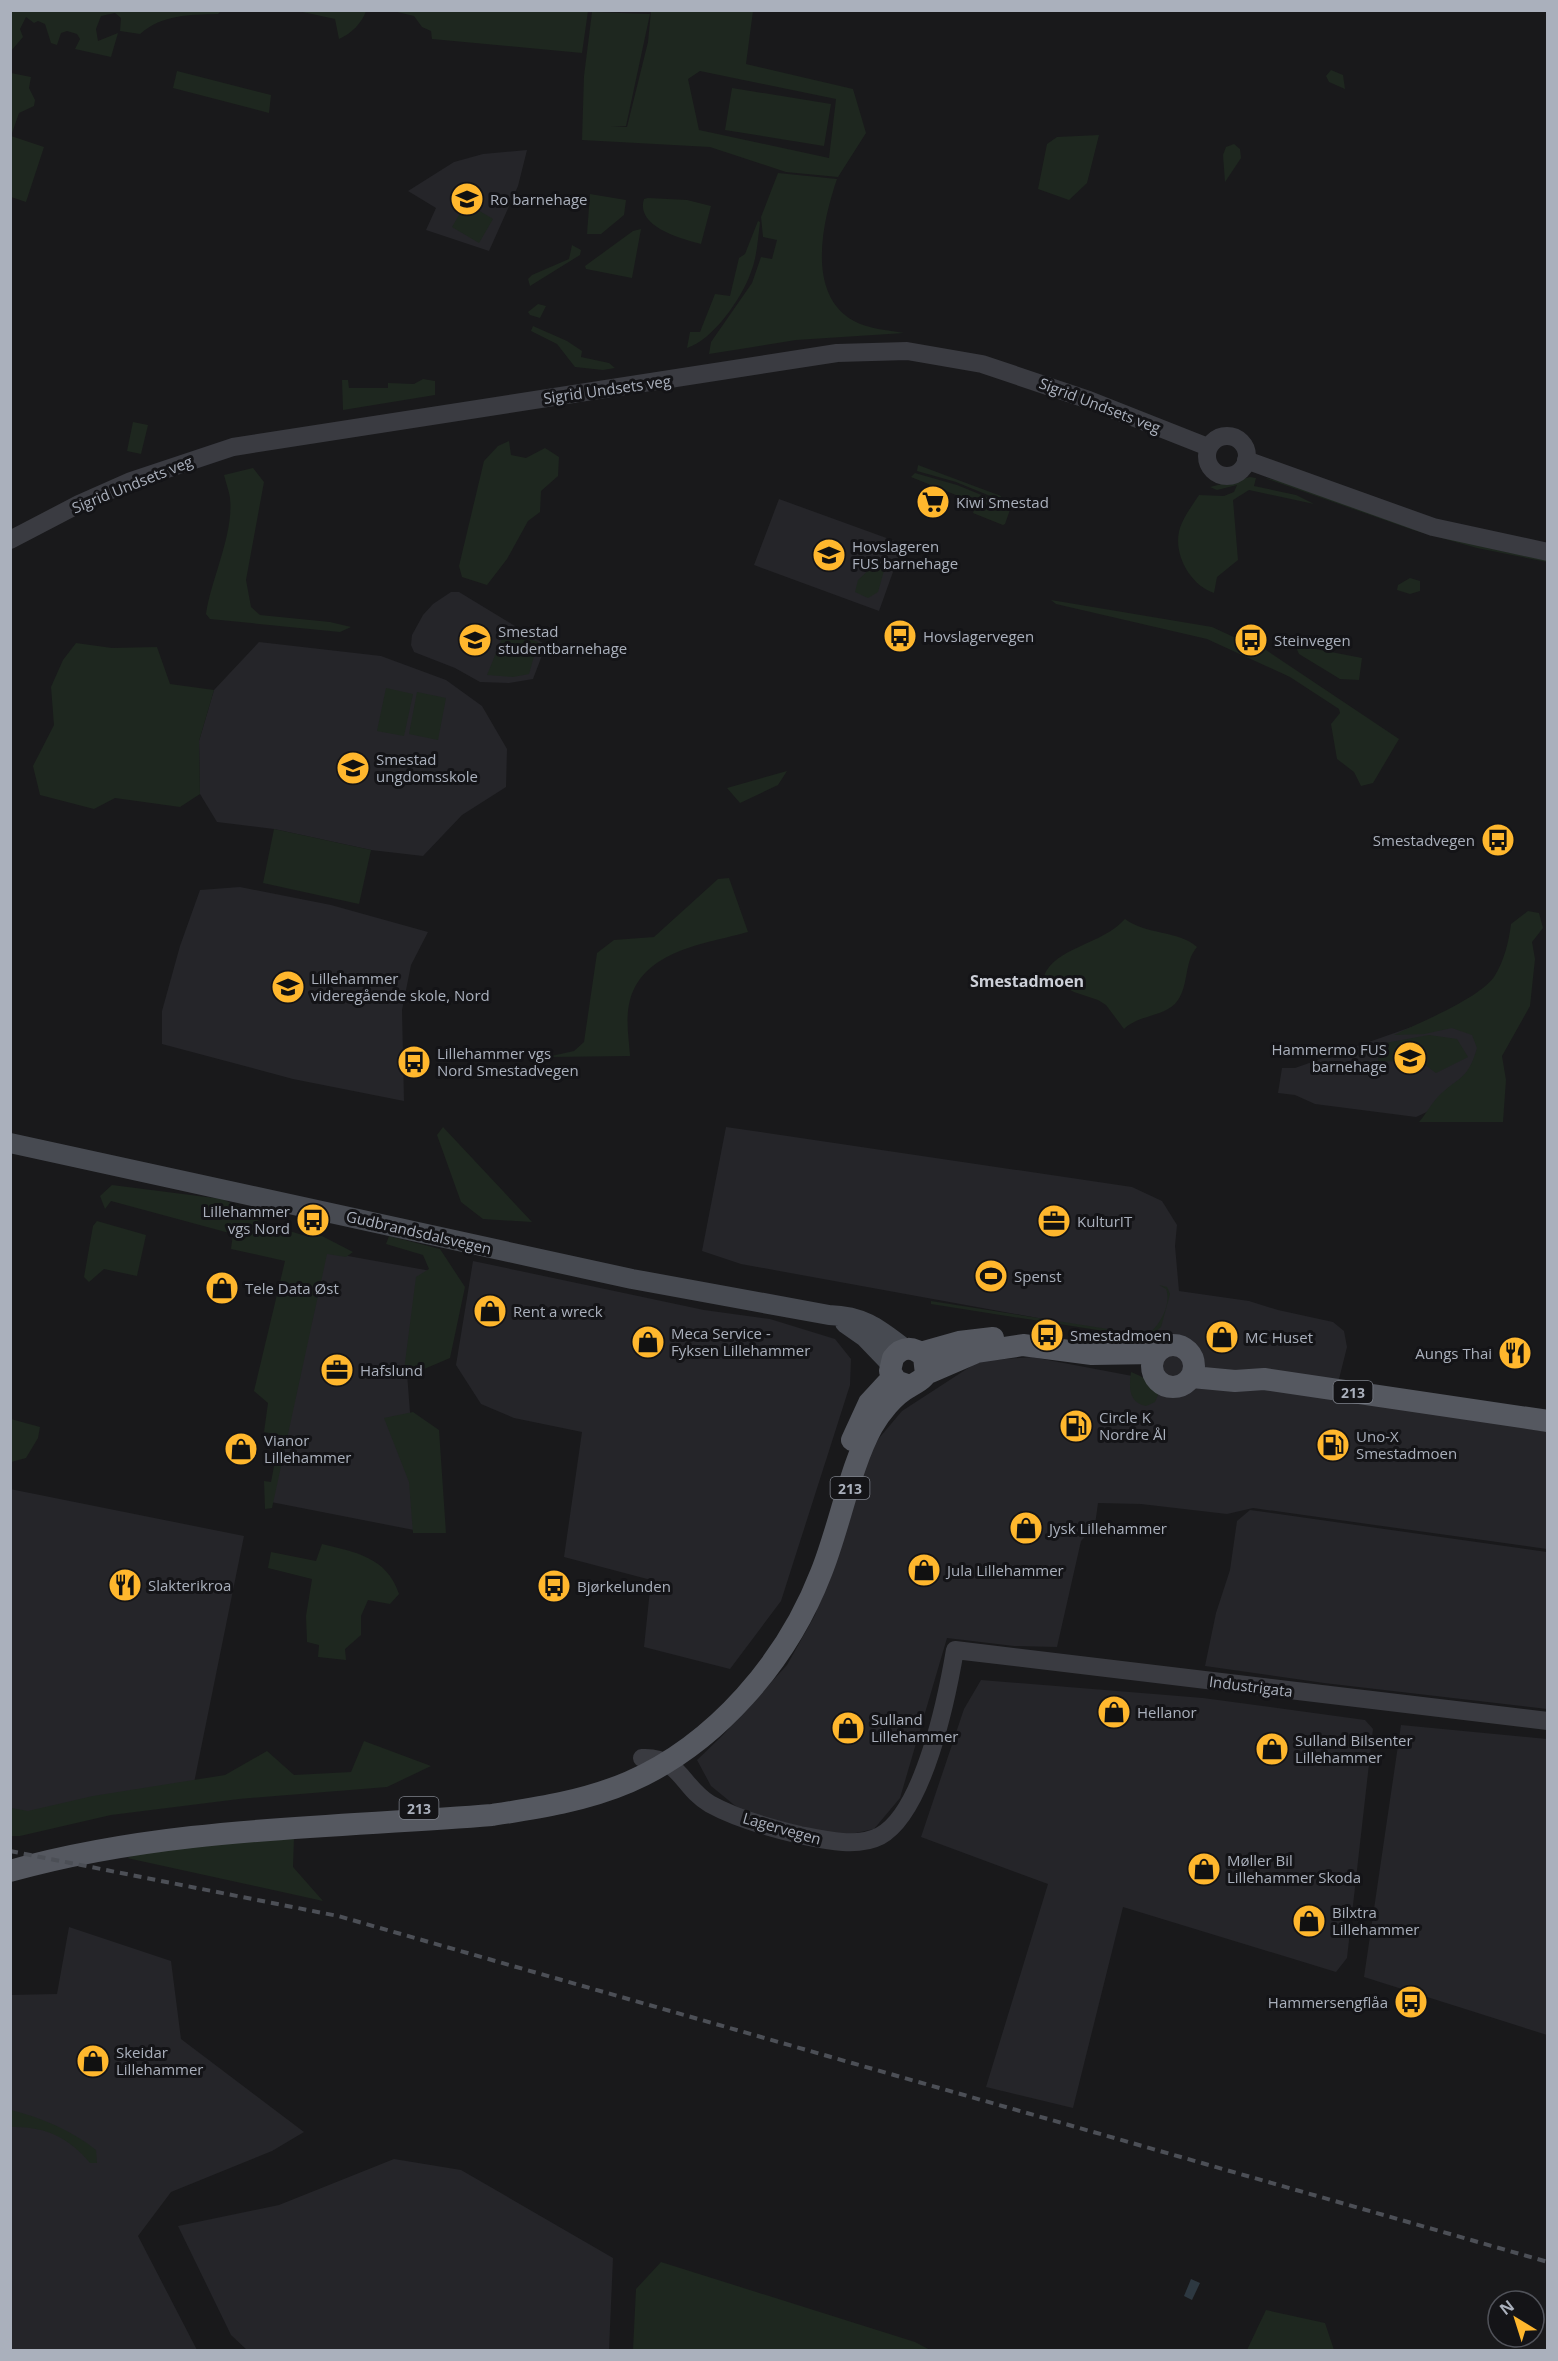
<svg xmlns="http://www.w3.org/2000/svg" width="1558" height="2361" font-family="'Open Sans',sans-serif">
  <rect width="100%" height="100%" fill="#19191b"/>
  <path fill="#252529" d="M 527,150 L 518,186 L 489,251 L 426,230 L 436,208 L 408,191 L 454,162 L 483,154 Z
    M 779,499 L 903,544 L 879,611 L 754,565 Z
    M 451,592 L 459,592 L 546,645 L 533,679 L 509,683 L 480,682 L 455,668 L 414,652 L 411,645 L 412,635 L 423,615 L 433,604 Z
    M 259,642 L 381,656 L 446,680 L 482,706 L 507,749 L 506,787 L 462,815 L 423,856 L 371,850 L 274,829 L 217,822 L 200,794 L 199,741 L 214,690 Z
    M 240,887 L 331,905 L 428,932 L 411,965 L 402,1010 L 404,1101 L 293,1079 L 162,1044 L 162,1011 L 180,946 L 200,890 Z
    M 1474,1005 L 1491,1082 L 1416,1117 L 1315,1104 L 1295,1095 L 1278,1093 L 1282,1068 L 1295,1068 Z
    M 726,1127 L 1132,1187 L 1162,1201 L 1177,1225 L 1175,1246 L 1179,1291 L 1249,1301 L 1278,1310 L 1333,1322 L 1344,1331 L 1347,1347 L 1335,1395 L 1547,1432 L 1547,1549 L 1253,1508 L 1227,1514 L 1141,1504 L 1098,1503 L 1095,1525 L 1081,1541 L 1057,1647 L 1014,1646 L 947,1638 L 900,1798 L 874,1829 L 842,1836 L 744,1813 L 711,1786 L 697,1760 L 723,1735 L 787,1665 L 815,1615 L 869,1450 L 902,1411 L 979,1361 L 1032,1357 L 1143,1378 L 1142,1337 L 741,1264 L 702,1251 Z
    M 326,1252 L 431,1271 L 407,1373 L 419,1531 L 271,1502 Z
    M 473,1261 L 704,1310 L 770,1319 L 835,1339 L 851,1359 L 850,1385 L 781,1601 L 730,1669 L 644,1647 L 651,1580 L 564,1557 L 582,1432 L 514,1418 L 481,1404 L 456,1365 Z
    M 10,1489 L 244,1536 L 194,1783 L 27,1814 L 11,1812 Z
    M 1250,1510 L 1547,1552 L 1547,1709 L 1324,1683 L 1205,1666 L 1216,1613 L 1230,1570 L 1237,1521 Z
    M 981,1680 L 1203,1698 L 1365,1720 L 1373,1729 L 1347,1958 L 1336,1972 L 1123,1907 L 1073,2108 L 986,2087 L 1048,1884 L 921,1837 L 964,1709 Z
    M 1401,1725 L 1547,1739 L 1547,2035 L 1364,1977 Z
    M 69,1927 L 171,1961 L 181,2039 L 304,2132 L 272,2151 L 171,2192 L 138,2236 L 197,2350 L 11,2350 L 10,1995 L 57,1994 Z
    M 394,2159 L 461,2170 L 613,2258 L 609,2350 L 247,2350 L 231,2335 L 178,2226 L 279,2205 Z"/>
  <path fill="#1e271f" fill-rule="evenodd" d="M 11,10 L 221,10 L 221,11 L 218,14 C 189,15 163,14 140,34 L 120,31 L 121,18 L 115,13 L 101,16 L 96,29 L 98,41 L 118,33 L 111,57 L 75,49 L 80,39 L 77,34 L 67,31 L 61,33 L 57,45 L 51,43 L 45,24 L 38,21 L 34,23 L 26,17 L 20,29 L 23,37 L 11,51 Z
    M 298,11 L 366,11 C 362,23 351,34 339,39 L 335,19 Z
    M 393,11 L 588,11 L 582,53 L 432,39 L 431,31 L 422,27 L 414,16 Z
    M 753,11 L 746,64 L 853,89 L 866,133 L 838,177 L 786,172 L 710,147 L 582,140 L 584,76 L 592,12 L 650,14 L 626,126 L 611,126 L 627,127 L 648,42 L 651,11 ZM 700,71 L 836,99 L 829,158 L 699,130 L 688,79 Z
    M 1331,70 L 1343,75 L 1345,89 L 1329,82 L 1326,76 Z
    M 177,71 L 271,95 L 269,113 L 173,88 Z
    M 11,73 L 31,77 L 29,88 L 35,100 L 34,106 L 19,113 L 11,136 L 44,147 L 26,202 L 11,197 Z
    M 732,88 L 831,104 L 824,146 L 725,130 Z
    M 1099,135 L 1087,183 L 1069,200 L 1038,189 L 1047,144 L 1057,137 Z
    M 1234,144 L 1240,149 L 1241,158 L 1225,182 L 1223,155 L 1226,147 Z
    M 778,173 L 837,179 C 823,220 805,294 854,321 C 868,329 888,330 904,333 L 796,340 L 709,354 L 711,342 L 752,283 L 761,257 L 772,259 L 777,240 L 763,237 L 761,217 Z
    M 590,194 L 626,200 L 624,215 L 601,234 L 587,234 Z
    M 648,198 L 687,200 L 711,206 L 701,244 C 682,239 635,227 644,199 Z
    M 466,203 L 493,219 L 479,243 L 452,227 Z
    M 758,221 L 760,222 C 758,238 757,257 751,272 C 742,298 713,340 687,348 L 690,332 L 700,332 L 715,294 L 730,296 L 739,258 L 745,254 Z
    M 641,229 L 632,278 L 586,269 L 585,266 L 633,231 Z
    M 572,245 L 581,250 L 580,255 L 530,286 L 528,279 L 532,275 L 569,259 Z
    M 538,304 L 546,306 L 540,318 L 530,315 L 528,312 Z
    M 533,326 L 567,341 L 582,351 L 581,357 L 609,363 L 615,368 L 603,370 L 575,367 L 557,344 L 531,331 Z
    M 423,379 L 435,381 L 435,395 L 343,410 L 342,380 L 348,380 L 349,388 L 388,388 L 388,383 L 414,384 Z
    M 133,422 L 148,425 L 141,454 L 127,451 Z
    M 509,441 L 511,455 L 526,458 L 545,448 L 559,457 L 558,476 L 541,491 L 540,512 L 528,521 L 507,559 L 487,585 L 462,577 L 459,566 L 484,461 L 498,446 Z
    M 918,465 L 1001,496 L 1000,500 L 956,482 L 917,471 Z
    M 253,468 L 264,482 L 246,580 L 251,607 L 260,615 L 330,622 L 351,627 L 340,632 L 210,619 L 206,614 C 211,579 234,534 230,498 C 229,491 226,483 224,475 Z
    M 915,473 L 957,485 L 1011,507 L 1005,524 L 1003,525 L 973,513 L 974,510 L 969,508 L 971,501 L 911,477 Z
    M 1250,477 L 1256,478 L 1254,486 L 1296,495 L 1314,504 L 1249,490 L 1233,500 L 1238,560 L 1217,577 L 1214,593 C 1190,585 1172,553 1180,528 C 1184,516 1192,506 1199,495 L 1224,496 L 1234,492 L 1237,485 L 1217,490 L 1210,487 Z
    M 1265,478 L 1281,481 C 1369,513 1455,544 1547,560 L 1547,562 L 1477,548 L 1413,530 Z
    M 878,561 L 885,567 L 878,592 L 868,598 L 855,592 L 858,580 Z
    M 1410,578 L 1420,581 L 1420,591 L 1410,594 L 1397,590 L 1398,585 Z
    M 1051,600 L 1212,627 L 1251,645 L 1254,642 L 1399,739 L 1373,783 L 1361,786 L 1354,772 L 1337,759 L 1331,724 L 1340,713 L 1339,709 L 1290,677 L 1207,639 L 1056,604 Z
    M 505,631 L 538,642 L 529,674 L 513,677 L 487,675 Z
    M 76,643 L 112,648 L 157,647 L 170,684 L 214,690 L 199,741 L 200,794 L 180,807 L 115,798 L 94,809 L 40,795 L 33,766 L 54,725 L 51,687 L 63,660 Z
    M 1295,645 L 1362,658 L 1359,680 L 1340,679 L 1299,654 Z
    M 386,688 L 413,694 L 404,736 L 377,731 Z
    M 417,692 L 446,698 L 438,740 L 409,734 Z
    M 787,771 L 778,785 L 740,803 L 727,788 Z
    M 274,829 L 371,850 L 359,904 L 263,883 Z
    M 729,878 L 748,932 C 705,944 644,950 630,1000 C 625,1018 629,1038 630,1056 L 547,1057 L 574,1051 L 584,1042 L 597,953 L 614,940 L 654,937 L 718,879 Z
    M 1528,911 L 1539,913 L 1543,928 L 1532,942 L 1535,959 L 1530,1006 L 1502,1056 L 1506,1080 L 1503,1122 L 1419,1122 C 1425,1115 1430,1106 1436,1099 C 1457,1076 1467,1083 1477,1048 L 1472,1035 L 1452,1028 L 1424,1034 L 1394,1035 C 1419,1023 1478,999 1494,977 C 1504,962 1509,941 1511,924 Z
    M 1125,919 C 1146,935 1178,930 1197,947 C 1184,962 1189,984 1178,1000 C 1167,1017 1139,1014 1124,1029 L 1106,1005 L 1098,1000 L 1074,992 L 1044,976 C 1055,947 1102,945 1125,919 Z
    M 1429,1035 L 1457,1039 L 1468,1057 L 1436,1073 L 1421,1062 L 1378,1061 L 1380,1044 Z
    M 443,1127 L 532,1222 L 483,1219 L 461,1202 L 437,1135 Z
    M 112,1185 L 222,1199 L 246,1210 L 260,1222 L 309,1237 L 322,1236 L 353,1252 L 346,1257 L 327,1254 L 272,1508 L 265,1509 L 264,1481 L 271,1482 L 280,1435 L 264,1432 L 268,1403 L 254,1391 L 285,1261 L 231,1249 L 233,1234 L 111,1201 L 105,1209 L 100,1196 Z
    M 97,1221 L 146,1235 L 137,1276 L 104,1269 L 89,1282 L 84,1277 L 93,1226 Z
    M 389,1236 L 440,1249 L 465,1287 L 450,1358 L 403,1378 L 416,1277 L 429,1269 L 423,1255 L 386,1244 Z
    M 1159,1285 L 1167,1287 L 1170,1294 L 1161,1327 L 1148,1338 L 931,1304 L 931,1301 L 1146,1335 C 1159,1328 1172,1304 1166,1289 Z
    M 1131,1372 C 1142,1376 1153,1383 1158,1395 L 1155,1402 L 1146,1406 C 1128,1402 1129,1387 1131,1372 Z
    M 413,1412 L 439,1430 L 446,1533 L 413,1533 L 409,1482 L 384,1418 Z
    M 11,1419 L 40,1427 L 38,1438 L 26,1458 L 11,1462 Z
    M 322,1544 C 355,1552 387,1557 399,1594 L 390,1604 L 368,1600 L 361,1616 L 361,1635 L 345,1649 L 346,1660 L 318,1657 L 319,1645 L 307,1642 L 306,1616 L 312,1579 L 268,1568 L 271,1552 L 316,1561 Z
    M 364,1741 L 431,1766 L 387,1787 L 239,1799 L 111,1815 L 20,1836 L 11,1836 L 11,1808 L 28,1811 L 93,1796 L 225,1775 L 267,1751 L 294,1775 L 351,1772 Z
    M 294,1837 L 293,1867 L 323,1901 L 127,1858 L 151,1849 Z
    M 11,2110 C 42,2118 71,2130 96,2150 L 97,2163 L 90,2163 C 69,2137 44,2126 11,2127 Z
    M 661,2262 L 915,2342 L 930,2350 L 633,2350 L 636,2289 Z
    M 1266,2310 L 1325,2323 L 1334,2350 L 1247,2350 Z"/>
  <path fill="#2d3841" d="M 1191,2279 L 1200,2283 L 1192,2300 L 1184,2296 Z"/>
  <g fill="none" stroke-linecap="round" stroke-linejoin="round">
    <path stroke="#3a3b41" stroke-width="18" d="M1207 456a20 20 0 1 1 40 0a20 20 0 1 1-40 0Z
      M 1246,460 L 1433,527 L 1548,552
      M 10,540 L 79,504 L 131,481 L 233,447 L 837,353 L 907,351 L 982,364 L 1089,400 L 1208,447
      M 642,1758 C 680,1756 682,1788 710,1804 C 737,1819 770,1828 800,1835 C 824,1840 857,1848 880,1836 C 924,1812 947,1697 955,1650 L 1548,1721"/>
    <path stroke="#474a51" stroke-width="20" d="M 10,1143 L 632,1279 L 829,1315 C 864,1316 879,1329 905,1349
      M 845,1323 L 865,1337 L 890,1363"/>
    <path stroke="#555860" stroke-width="22" d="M1152 1366a21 21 0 1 1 42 0a21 21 0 1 1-42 0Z
      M 920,1353 L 959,1342 L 993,1338
      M 926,1374 L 977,1352 L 1023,1345 L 1092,1354 L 1156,1353
      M 1192,1377 L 1235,1381 L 1264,1379 L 1548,1421
      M 852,1440 L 869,1403 L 893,1377
      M 10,1871 C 167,1827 331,1828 492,1815 C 538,1808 585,1801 629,1782 C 716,1744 787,1661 821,1573 C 839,1529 850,1467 872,1427 C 880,1413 894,1395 909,1387 C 916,1382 921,1382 926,1374 L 924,1357 C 914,1346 902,1346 893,1358 L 890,1371 L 896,1381 L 910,1386"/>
    <path stroke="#4c4f56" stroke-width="4" stroke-dasharray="8 6" stroke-linecap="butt" d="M 10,1851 L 338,1916 L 1548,2262"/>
  </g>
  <defs>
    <g id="school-disc" transform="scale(1.725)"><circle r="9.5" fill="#ffb72d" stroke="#141417"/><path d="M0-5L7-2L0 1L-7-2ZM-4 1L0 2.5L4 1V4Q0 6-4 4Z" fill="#111"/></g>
    <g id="supermarket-disc" transform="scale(1.725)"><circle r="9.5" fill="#ffb72d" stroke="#141417"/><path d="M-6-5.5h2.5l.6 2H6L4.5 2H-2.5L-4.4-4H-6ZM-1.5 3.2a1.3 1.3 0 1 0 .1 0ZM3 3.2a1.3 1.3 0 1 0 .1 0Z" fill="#111"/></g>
    <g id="bus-disc" transform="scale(1.725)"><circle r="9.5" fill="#ffb72d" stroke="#141417"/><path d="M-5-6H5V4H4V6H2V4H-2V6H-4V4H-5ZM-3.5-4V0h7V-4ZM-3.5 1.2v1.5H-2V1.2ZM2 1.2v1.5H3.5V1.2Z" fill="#111"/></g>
    <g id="office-disc" transform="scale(1.725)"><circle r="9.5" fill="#ffb72d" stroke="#141417"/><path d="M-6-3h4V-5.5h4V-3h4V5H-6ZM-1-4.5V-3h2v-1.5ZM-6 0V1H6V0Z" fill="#111"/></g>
    <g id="stadium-disc" transform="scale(1.725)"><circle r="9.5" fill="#ffb72d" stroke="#141417"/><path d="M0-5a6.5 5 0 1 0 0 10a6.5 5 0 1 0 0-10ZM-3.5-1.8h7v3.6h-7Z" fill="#111"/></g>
    <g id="shop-disc" transform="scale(1.725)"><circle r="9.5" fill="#ffb72d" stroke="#141417"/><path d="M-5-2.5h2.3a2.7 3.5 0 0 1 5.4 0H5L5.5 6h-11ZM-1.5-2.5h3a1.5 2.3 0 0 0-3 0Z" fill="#111"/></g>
    <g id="restaurant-disc" transform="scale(1.725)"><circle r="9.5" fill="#ffb72d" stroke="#141417"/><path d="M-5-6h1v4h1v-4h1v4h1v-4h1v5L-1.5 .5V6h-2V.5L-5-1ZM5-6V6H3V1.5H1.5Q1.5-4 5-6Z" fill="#111"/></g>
    <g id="fuel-disc" transform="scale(1.725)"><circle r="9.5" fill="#ffb72d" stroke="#141417"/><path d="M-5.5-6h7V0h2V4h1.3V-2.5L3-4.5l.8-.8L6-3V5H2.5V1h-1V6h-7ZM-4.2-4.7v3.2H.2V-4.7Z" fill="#111"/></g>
  </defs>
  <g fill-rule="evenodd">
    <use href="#school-disc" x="467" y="199"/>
    <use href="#supermarket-disc" x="933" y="502"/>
    <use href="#school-disc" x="829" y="555"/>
    <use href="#bus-disc" x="900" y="636"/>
    <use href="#school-disc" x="475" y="640"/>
    <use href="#bus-disc" x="1251" y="640"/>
    <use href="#school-disc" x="353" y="768"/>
    <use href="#bus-disc" x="1498" y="840"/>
    <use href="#school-disc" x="288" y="987"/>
    <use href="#school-disc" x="1410" y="1058"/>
    <use href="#bus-disc" x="414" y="1062"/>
    <use href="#bus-disc" x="313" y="1220"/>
    <use href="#office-disc" x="1054" y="1221"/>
    <use href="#stadium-disc" x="991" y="1276"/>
    <use href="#shop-disc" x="222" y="1288"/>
    <use href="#shop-disc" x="490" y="1311"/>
    <use href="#bus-disc" x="1047" y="1335"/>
    <use href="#shop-disc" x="1222" y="1337"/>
    <use href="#shop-disc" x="648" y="1342"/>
    <use href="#restaurant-disc" x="1515" y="1353"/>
    <use href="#office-disc" x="337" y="1370"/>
    <use href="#fuel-disc" x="1076" y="1426"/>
    <use href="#fuel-disc" x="1333" y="1445"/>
    <use href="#shop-disc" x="241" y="1449"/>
    <use href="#shop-disc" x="1026" y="1528"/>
    <use href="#shop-disc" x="924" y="1570"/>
    <use href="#restaurant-disc" x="125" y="1585"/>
    <use href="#bus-disc" x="554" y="1586"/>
    <use href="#shop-disc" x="1114" y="1712"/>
    <use href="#shop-disc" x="848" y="1728"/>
    <use href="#shop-disc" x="1272" y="1749"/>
    <use href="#shop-disc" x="1204" y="1869"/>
    <use href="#shop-disc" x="1309" y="1921"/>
    <use href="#bus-disc" x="1411" y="2002"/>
    <use href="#shop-disc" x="93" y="2061"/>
  </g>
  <g text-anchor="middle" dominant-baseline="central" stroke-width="6" stroke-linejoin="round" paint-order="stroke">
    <g fill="#141417" stroke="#7d818a" stroke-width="1.5">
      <rect x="1333.5" y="1381" width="39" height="22" rx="4.5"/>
      <rect x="830.5" y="1477" width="39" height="22" rx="4.5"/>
      <rect x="399.5" y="1797" width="39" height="22" rx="4.5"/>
    </g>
    <g font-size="14" font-weight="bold" fill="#aab0bc">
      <text x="1353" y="1392">213</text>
      <text x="850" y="1488">213</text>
      <text x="419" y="1808">213</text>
    </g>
    <g font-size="15" fill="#aab0bc" stroke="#141417" text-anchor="start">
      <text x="490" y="199">Ro barnehage</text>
      <text x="956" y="502">Kiwi Smestad</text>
      <text x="852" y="546">Hovslageren<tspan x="852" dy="17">FUS barnehage</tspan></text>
      <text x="498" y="631">Smestad<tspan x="498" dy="17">studentbarnehage</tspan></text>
      <text x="923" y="636">Hovslagervegen</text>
      <text x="1274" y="640">Steinvegen</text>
      <text x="376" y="759">Smestad<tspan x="376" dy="17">ungdomsskole</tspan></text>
      <text x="1475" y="840" text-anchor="end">Smestadvegen</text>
      <text x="311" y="978">Lillehammer<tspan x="311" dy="17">videregående skole, Nord</tspan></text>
      <text x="1387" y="1049" text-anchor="end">Hammermo FUS<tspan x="1387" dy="17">barnehage</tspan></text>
      <text x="437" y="1053">Lillehammer vgs<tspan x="437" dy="17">Nord Smestadvegen</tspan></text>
      <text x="290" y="1211" text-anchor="end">Lillehammer<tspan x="290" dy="17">vgs Nord</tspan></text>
      <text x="1077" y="1221">KulturIT</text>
      <text x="1014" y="1276">Spenst</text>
      <text x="245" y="1288">Tele Data Øst</text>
      <text x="513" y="1311">Rent a wreck</text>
      <text x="671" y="1333">Meca Service -<tspan x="671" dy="17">Fyksen Lillehammer</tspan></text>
      <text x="1070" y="1335">Smestadmoen</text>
      <text x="1245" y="1337">MC Huset</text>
      <text x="1492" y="1353" text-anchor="end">Aungs Thai</text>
      <text x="360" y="1370">Hafslund</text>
      <text x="1099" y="1417">Circle K<tspan x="1099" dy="17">Nordre Ål</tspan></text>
      <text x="1356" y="1436">Uno-X<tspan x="1356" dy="17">Smestadmoen</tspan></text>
      <text x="264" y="1440">Vianor<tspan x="264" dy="17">Lillehammer</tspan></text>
      <text x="1049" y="1528">Jysk Lillehammer</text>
      <text x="947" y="1570">Jula Lillehammer</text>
      <text x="148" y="1585">Slakterikroa</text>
      <text x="577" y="1586">Bjørkelunden</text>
      <text x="1137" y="1712">Hellanor</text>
      <text x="871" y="1719">Sulland<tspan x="871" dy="17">Lillehammer</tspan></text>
      <text x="1295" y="1740">Sulland Bilsenter<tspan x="1295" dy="17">Lillehammer</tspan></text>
      <text x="1227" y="1860">Møller Bil<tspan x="1227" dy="17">Lillehammer Skoda</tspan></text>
      <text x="1332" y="1912">Bilxtra<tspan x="1332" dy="17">Lillehammer</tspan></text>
      <text x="1388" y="2002" text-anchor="end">Hammersengflåa</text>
      <text x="116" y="2052">Skeidar<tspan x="116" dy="17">Lillehammer</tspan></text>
    </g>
    <g font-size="15" fill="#aab0bc" stroke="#141417">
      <text transform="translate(607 389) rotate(-8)">Sigrid Undsets veg</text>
      <text transform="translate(1100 405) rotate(21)">Sigrid Undsets veg</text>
      <text transform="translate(132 484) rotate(-22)">Sigrid Undsets veg</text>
      <text transform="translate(419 1232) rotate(13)">Gudbrandsdalsvegen</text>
      <text transform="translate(1251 1686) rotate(7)">Industrigata</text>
      <text transform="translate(782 1828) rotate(16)">Lagervegen</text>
    </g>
    <g font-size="16" font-weight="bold" fill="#cccfd8" stroke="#141417">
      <text x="1027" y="981">Smestadmoen</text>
    </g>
  </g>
  <rect width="1558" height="2361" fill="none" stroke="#aab0bc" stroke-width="24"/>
  <g transform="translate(1516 2319) rotate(322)"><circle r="28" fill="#141417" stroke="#505259" stroke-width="1.5"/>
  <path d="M0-4.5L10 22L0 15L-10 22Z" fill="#ffb72d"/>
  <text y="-9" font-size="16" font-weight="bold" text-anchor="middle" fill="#aab0bc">N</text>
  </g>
</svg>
